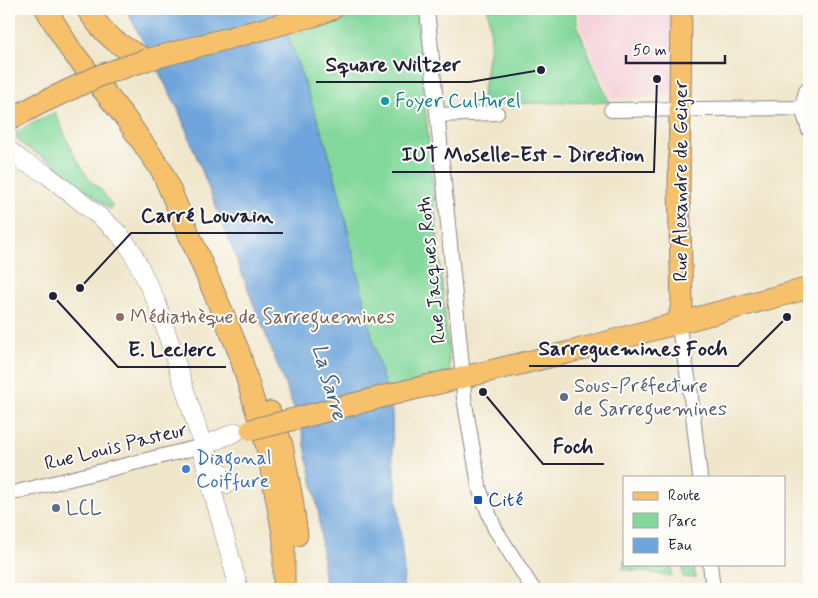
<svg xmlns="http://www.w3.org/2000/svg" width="818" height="598" font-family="Mynerve,sans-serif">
  <rect width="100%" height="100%" fill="#fdfcf7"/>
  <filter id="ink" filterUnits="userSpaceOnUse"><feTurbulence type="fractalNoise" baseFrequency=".02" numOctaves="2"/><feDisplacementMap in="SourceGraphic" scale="10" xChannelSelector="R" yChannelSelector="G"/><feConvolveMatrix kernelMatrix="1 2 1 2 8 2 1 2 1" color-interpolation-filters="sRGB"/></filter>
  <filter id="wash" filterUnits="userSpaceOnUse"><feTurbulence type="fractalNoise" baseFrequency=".0096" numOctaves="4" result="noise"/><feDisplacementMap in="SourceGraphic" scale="20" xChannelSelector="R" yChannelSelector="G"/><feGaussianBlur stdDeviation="1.12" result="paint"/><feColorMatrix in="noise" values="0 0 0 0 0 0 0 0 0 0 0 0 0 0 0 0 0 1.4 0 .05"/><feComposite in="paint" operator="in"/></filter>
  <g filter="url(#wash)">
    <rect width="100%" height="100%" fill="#f0e6cb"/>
    <path fill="#f5cfda" d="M 577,9 L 672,9 L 673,95 L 611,99 L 582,30 Z"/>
    <path fill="#83d89b" stroke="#527d6b" d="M 364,9 L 416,9 L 451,380 L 388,398 L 288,36 L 352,17 Z
      M 488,9 L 574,9 L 579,31 L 609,102 L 481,104 L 491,38 Z
      M 55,112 L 73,153 L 88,178 L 102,191 L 113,207 L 110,209 L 51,162 L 24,146 L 18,140 L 16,132 Z
      M 624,560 L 624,564 L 672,564 L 671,576 L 623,569 Z
      M 682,564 L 694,564 L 695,578 L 683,577 Z"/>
    <path fill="#6ea5dc" stroke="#48648c" d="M 126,9 L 277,9 L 288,36 L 326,144 L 340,196 L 377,358 L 392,412 L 393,457 L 404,571 L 403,589 L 325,589 L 319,515 L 301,426 L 178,109 Z"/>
  </g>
  <g filter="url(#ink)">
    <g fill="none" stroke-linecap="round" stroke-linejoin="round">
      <g stroke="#898483" stroke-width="16">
        <path id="minor" d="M 427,9 L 463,377 L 464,398 L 480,491 L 495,529 L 533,589
          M 802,108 L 809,130
          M 802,108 L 806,91 L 809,89
          M 611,110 L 802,108
          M 437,115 L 497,113
          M 678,323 L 690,388 L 700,477
          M 9,494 L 203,446
          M 710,564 L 713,589"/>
      </g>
      <g stroke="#898483" stroke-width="19">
        <path id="tertiary" d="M 9,150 L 24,162 L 46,174 L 105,221 L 119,234 L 132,251 L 157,303 L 203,446 L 227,484
          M 203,446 L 236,432
          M 203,456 L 239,589"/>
      </g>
      <g stroke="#898483" stroke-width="23">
        <path id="primary" d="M 46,9 L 70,49 L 126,119 L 162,171 L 224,316 L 239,352 L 267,447 L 284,539 L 284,589
          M 87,9 C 105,37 117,44 146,60 L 313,16 L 332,9
          M 9,120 L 39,104
          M 678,323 L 682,304 L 679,189 L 681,9
          M 401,392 L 570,352 L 809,288
          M 270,412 L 282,445 L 292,499 L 297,535"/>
      </g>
      <use href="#minor" stroke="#fff" stroke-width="14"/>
      <use href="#tertiary" stroke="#fff" stroke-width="18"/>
      <use href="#primary" stroke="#f6c16b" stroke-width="21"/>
      <g stroke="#898483" stroke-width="23" stroke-linecap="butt">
        <path id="primary-bridge" d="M 39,104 L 101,75 L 146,60
          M 251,430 L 401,392"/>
      </g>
      <use href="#primary-bridge" stroke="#f6c16b" stroke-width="21"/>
    </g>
  </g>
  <circle fill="#0f9aa8" stroke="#fdfcf7" stroke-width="2" cx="385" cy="101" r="5"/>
  <circle fill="#8d6e63" stroke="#fdfcf7" stroke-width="2" cx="120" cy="317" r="5"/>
  <g fill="#5c6f8a" stroke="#fdfcf7" stroke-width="2">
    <circle cx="564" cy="397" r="5"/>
    <circle cx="56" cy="508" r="5"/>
  </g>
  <circle fill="#3f7fe0" stroke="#fdfcf7" stroke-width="2" cx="186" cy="469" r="5"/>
  <rect fill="#1a4fb4" stroke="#fdfcf7" stroke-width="2" x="473" y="495" width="10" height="10" rx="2.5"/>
  <g text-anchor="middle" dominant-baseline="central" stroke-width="4" stroke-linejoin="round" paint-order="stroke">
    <g font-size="20" fill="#0d838f" stroke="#fdfcf7" text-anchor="start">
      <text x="395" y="101">Foyer Culturel</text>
    </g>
    <g font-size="20" fill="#22223b" stroke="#fdfcf7">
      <text transform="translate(681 181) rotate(-90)">Rue Alexandre de Geiger</text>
      <text transform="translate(432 270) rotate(-96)">Rue Jacques Roth</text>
      <text transform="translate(116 447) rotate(-14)">Rue Louis Pasteur</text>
    </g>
    <g font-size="20" fill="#785e54" stroke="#fdfcf7" text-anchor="start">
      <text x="130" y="317">Médiathèque de Sarreguemines</text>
    </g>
    <g font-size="20" fill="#4e5e75" stroke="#fdfcf7" text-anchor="start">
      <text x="574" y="386">Sous-Préfecture<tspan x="574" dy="23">de Sarreguemines</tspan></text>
      <text x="66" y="508">LCL</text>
    </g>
    <g font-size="20" fill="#366cbe" stroke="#fdfcf7" text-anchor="start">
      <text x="196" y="458">Diagonal<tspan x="196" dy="23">Coiffure</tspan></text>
    </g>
    <g font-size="20" fill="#164399" stroke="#fdfcf7" text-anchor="start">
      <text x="488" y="500">Cité</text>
    </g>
    <g font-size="21" font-style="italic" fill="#445d83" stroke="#fdfcf7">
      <text transform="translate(329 382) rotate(74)">La Sarre</text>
    </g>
  </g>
  <path fill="none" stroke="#22223b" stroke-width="2" d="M541 70L470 82H316M657 79L654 172H392M80 288L131 233H283M787 317L738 366H529M53 296L118 367H226M483 392L543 464H604"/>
  <g fill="#22223b" stroke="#fdfcf7" stroke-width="2">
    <circle cx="541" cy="70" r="5"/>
    <circle cx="657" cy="79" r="5"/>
    <circle cx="80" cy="288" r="5"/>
    <circle cx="787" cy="317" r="5"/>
    <circle cx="53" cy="296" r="5"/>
    <circle cx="483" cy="392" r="5"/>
  </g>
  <g font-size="21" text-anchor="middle" font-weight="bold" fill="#22223b" stroke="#fdfcf7" stroke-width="4" stroke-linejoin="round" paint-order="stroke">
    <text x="393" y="71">Square Wiltzer</text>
    <text x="523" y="161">IUT Moselle-Est - Direction</text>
    <text x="207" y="222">Carré Louvain</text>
    <text x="633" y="355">Sarreguemines Foch</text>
    <text x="172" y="356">E. Leclerc</text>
    <text x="573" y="453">Foch</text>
  </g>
  <rect width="818" height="598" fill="none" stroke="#fdfcf7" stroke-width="30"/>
  <rect x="623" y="476" width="162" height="90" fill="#fdfcf7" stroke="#a5a5ac"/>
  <rect x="633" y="492" width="25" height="8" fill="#f6c16b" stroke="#a5a5ac"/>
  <text x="668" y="500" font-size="15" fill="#22223b">Route</text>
  <rect x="633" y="513" width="25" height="15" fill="#83d89b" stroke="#a5a5ac"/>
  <text x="668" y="526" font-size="15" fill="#22223b">Parc</text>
  <rect x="633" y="538" width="25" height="15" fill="#6ea5dc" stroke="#a5a5ac"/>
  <text x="668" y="550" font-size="15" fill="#22223b">Eau</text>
  <path d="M626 55v8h99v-8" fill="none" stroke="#22223b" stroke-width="2.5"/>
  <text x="633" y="55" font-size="15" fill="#22223b" stroke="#fdfcf7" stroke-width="4" paint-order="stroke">50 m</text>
</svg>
